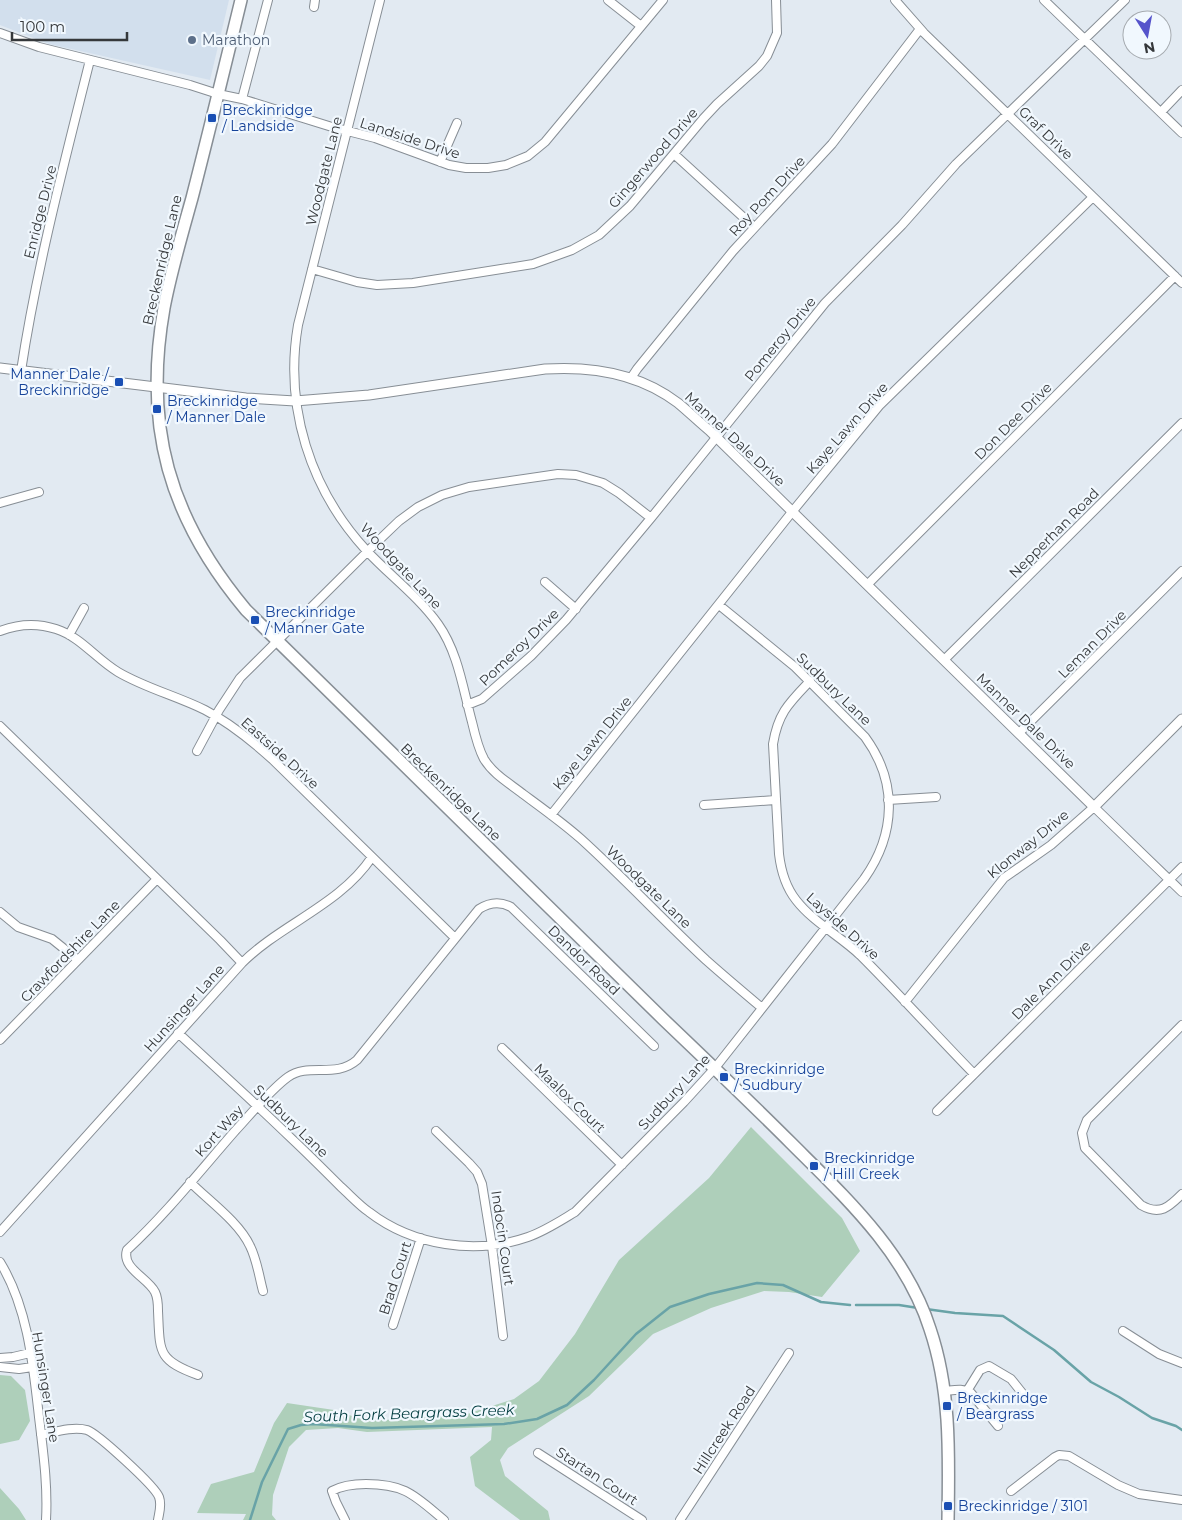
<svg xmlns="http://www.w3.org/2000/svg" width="1182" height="1520" font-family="Montserrat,sans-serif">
  <rect width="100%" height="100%" fill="#e2eaf2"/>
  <path fill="#d2dfed" d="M 0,0 L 229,0 L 210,80 L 49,44 L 0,25 Z"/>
  <path fill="#aecfba" d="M 751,1127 L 842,1218 L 860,1251 L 822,1297 L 789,1292 L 764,1291 L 711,1308 L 653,1334 L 589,1396 L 508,1448 L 500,1460 L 505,1476 L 548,1511 L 550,1520 L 520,1520 L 475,1486 L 470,1457 L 491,1440 L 492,1427 L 367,1432 L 338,1428 L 306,1430 L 289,1447 L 273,1495 L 272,1515 L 276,1520 L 243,1520 L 246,1514 L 197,1513 L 211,1484 L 254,1472 L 274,1423 L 287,1403 L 334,1410 L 367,1421 L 467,1414 L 514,1399 L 539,1381 L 575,1334 L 619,1260 L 709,1178 Z
    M 0,1375 L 11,1376 L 25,1390 L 30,1421 L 19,1440 L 0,1444 Z
    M 0,1488 L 19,1509 L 26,1520 L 0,1520 Z"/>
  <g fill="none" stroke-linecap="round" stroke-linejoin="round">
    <path stroke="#69a3a7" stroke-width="2.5" d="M 856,1305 L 899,1305 L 918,1308
      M 926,1309 L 955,1313 L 1003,1316 L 1054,1350 L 1091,1382 L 1119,1397 L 1152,1418 L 1176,1426 L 1182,1430
      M 250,1520 L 262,1482 L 288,1429 L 301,1425 L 313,1424 L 372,1428 L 504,1424 L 537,1419 L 567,1405 L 594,1380 L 636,1334 L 670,1307 L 709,1294 L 757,1283 L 783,1285 L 821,1302 L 850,1305"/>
    <g stroke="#878e95" stroke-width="10">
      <path id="minor" d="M 380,0 L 298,325 C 284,407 310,489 366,550 C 389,575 418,596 438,624 C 458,652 463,689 472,722 C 475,735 478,748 484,759 C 493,774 509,783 523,794 C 542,808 563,823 581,839 C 624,878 663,920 706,960 C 724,976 743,992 762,1008
        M 608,0 L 641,26
        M 895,0 L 924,33 L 1182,283
        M 1044,0 L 1182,133
        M 314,7 L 315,0
        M 0,33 L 39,47 L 190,85 L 218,94 L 242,99 L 332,127 L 375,138 L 449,165 L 466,168 L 488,168 L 506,165 L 528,156 L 545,142 L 663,0
        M 242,99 L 268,0
        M 1161,112 L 1182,90
        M 674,154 L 754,227
        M 440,162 L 457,123
        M 312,269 L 357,282 L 377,285 L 413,283 L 533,264 L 572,250 L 599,235 L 630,206 L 703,119 L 717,104 L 759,66 L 767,56 L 777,33 L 776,0
        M 21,371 C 37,266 64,164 90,60
        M 631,378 L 637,369 L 733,251 L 832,144 L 920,29
        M 0,503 L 39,492
        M 545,582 L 576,609
        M 868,584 L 1175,276
        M 0,631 C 18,624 38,623 56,629 C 81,637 96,659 118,672 C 145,688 177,696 205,710 C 230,723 251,740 272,759 L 455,938
        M 69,635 L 84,608
        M 944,660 L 1182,423
        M 810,681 C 789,703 778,713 773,744 L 779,854 C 781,871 785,886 796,900 C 813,922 840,936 860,955 C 899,994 936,1035 974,1074
        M 467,705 L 482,699 L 531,656 L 566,620 L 651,518 L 825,303 L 902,225 L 956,164 L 1125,0
        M 0,726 L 220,940 L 242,963
        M 1019,733 L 1182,571
        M 197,751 L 219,710 L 240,678 L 376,543 L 399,521 L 418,507 L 442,495 L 469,487 L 558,474 L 576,475 L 603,483 L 619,493 L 651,518
        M 888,800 L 936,797
        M 704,805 L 775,800
        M 551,815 L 792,512 L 879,406 L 1093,197
        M 0,912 L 18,927 L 52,939 L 78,960
        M 905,1002 L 1004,878 L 1051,845 L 1094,807 L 1182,892
        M 1182,1025 L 1087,1120 L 1082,1133 L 1085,1148 L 1141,1205 C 1160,1216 1169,1207 1182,1194
        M 178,1033 C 216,1068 255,1103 292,1139 C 309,1155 325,1171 341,1187 C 350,1195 359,1205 369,1212 C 413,1246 476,1255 528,1237 C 545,1231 560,1221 575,1212 L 684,1102 L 715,1068 L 864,879 C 896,834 898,782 865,737 L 795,667 L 719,605
        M 0,1040 L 157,879
        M 502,1048 L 622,1165
        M 937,1111 L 1182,867
        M 436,1131 L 469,1163 L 477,1172 L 482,1184 L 492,1246 L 503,1336
        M 190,1182 C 209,1201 239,1222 250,1246 C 257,1260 259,1276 263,1291
        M 0,1232 L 242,963 C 281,924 340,905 372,857
        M 0,1262 C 28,1308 33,1364 39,1417 C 43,1451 48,1485 46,1520
        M 393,1325 L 421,1238
        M 1123,1331 L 1159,1354 L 1182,1363
        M 0,1358 L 13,1357 L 30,1353
        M 0,1367 L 19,1369 L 32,1367
        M 198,1375 C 157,1360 160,1352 158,1311 C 158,1305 158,1298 155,1292 C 148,1278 121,1268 127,1250 C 166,1214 200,1171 235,1131 C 250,1115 270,1090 288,1077 C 309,1062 335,1079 357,1060 L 479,909 C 490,902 500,901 511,907 L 654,1046
        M 945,1391 C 955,1390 963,1388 971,1393 L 998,1426
        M 967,1391 L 980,1370 L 989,1366 L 1011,1379 L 1027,1399
        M 41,1435 C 55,1432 73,1426 87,1430 C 98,1434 155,1486 159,1497 C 162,1505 159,1513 158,1520
        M 538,1453 L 642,1520
        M 1011,1491 L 1055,1457 L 1059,1455 L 1069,1456 L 1118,1485 L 1139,1494 L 1182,1500
        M 345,1520 L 336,1502 L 332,1491 C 343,1485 354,1484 366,1484 C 406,1484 415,1496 444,1520
        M 680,1520 L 789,1353"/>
    </g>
    <g stroke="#878e95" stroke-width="11">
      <path id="tertiary" d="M 0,368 L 246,398 L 295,401 L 369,395 L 545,369 C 592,366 639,373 678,403 C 689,412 699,422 710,431 L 1094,807 L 1182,719"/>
    </g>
    <g stroke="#878e95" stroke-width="14">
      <path id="primary" d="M 241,0 C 225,66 209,132 192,198 C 182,234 171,271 164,308 C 143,426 169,518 246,610 L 663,1019 C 706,1060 749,1101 791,1143 C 846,1198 906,1253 930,1329 C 951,1391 949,1455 948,1520"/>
    </g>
    <use href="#minor" stroke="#fff" stroke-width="8"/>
    <use href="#tertiary" stroke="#fff" stroke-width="9"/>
    <use href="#primary" stroke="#fff" stroke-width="11"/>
  </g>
  <circle fill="#5c6f8a" stroke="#f1f8fe" stroke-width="2" cx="192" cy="40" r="5"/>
  <g fill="#1a4fb4" stroke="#f1f8fe" stroke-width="2">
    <rect x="207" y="113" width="10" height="10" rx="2.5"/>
    <rect x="114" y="377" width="10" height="10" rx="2.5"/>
    <rect x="152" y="404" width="10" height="10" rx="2.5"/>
    <rect x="250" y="615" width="10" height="10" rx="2.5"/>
    <rect x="719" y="1072" width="10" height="10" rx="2.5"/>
    <rect x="809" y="1161" width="10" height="10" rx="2.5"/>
    <rect x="942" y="1401" width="10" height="10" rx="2.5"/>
    <rect x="943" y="1501" width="10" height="10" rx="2.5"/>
  </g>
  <g text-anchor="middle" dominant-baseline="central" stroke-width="4.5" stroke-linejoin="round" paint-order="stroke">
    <g font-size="14" fill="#4e5e75" stroke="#f1f8fe" text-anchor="start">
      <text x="202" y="40">Marathon</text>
    </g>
    <g font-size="14" fill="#164399" stroke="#f1f8fe" text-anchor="start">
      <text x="222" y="110">Breckinridge<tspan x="222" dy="16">/ Landside</tspan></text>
      <text x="109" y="374" text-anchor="end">Manner Dale /<tspan x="109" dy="16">Breckinridge</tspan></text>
      <text x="167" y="401">Breckinridge<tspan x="167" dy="16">/ Manner Dale</tspan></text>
      <text x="265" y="612">Breckinridge<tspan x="265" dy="16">/ Manner Gate</tspan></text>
      <text x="734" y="1069">Breckinridge<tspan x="734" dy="16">/ Sudbury</tspan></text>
      <text x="824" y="1158">Breckinridge<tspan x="824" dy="16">/ Hill Creek</tspan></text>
      <text x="957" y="1398">Breckinridge<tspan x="957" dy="16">/ Beargrass</tspan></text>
      <text x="958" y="1506">Breckinridge / 3101</text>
    </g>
    <g font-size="14" fill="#35383b" stroke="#f1f8fe">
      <text transform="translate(1046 133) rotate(44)">Graf Drive</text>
      <text transform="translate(410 138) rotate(18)">Landside Drive</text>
      <text transform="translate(653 158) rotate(-49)">Gingerwood Drive</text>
      <text transform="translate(324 171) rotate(-76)">Woodgate Lane</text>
      <text transform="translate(767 196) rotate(-47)">Roy Pom Drive</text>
      <text transform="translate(40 212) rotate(-76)">Enridge Drive</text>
      <text transform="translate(162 260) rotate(-77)">Breckenridge Lane</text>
      <text transform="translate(780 339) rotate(-51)">Pomeroy Drive</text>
      <text transform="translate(1013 421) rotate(-45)">Don Dee Drive</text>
      <text transform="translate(847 428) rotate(-49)">Kaye Lawn Drive</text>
      <text transform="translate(735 439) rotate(43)">Manner Dale Drive</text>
      <text transform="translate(1054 533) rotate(-45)">Nepperhan Road</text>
      <text transform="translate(401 566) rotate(47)">Woodgate Lane</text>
      <text transform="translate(1092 644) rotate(-45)">Leman Drive</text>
      <text transform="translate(519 647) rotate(-44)">Pomeroy Drive</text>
      <text transform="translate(834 689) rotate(44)">Sudbury Lane</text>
      <text transform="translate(1026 721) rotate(44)">Manner Dale Drive</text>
      <text transform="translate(592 743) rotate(-51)">Kaye Lawn Drive</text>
      <text transform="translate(280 753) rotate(42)">Eastside Drive</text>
      <text transform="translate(451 792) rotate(44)">Breckenridge Lane</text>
      <text transform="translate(1028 844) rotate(-39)">Klonway Drive</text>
      <text transform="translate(649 887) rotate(44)">Woodgate Lane</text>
      <text transform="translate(843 926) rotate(42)">Layside Drive</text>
      <text transform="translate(70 951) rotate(-46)">Crawfordshire Lane</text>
      <text transform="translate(584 960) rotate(44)">Dandor Road</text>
      <text transform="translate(1051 980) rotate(-45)">Dale Ann Drive</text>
      <text transform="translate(184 1008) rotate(-48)">Hunsinger Lane</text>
      <text transform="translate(674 1092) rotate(-47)">Sudbury Lane</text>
      <text transform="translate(570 1098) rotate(44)">Maalox Court</text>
      <text transform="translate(291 1121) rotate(44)">Sudbury Lane</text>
      <text transform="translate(219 1131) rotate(-48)">Kort Way</text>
      <text transform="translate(503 1238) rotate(82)">Indocin Court</text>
      <text transform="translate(395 1278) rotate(-72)">Brad Court</text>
      <text transform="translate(46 1387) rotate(81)">Hunsinger Lane</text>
      <text transform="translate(724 1430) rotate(-57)">Hillcreek Road</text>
      <text transform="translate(597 1476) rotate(33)">Startan Court</text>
    </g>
    <g font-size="15" font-style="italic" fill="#023d40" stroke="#f1f8fe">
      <text transform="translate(409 1413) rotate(-2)">South Fork Beargrass Creek</text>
    </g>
  </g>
  <g transform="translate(1147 35) rotate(169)"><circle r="24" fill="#f1f8fe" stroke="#a6abb0"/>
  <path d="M0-4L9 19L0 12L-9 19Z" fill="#5654cb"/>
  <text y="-8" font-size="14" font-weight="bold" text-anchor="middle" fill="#35383b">N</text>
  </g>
  <path d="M12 32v8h115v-8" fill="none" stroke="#35383b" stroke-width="2.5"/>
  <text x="20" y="32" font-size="15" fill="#35383b" stroke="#f1f8fe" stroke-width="4" paint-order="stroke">100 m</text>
</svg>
